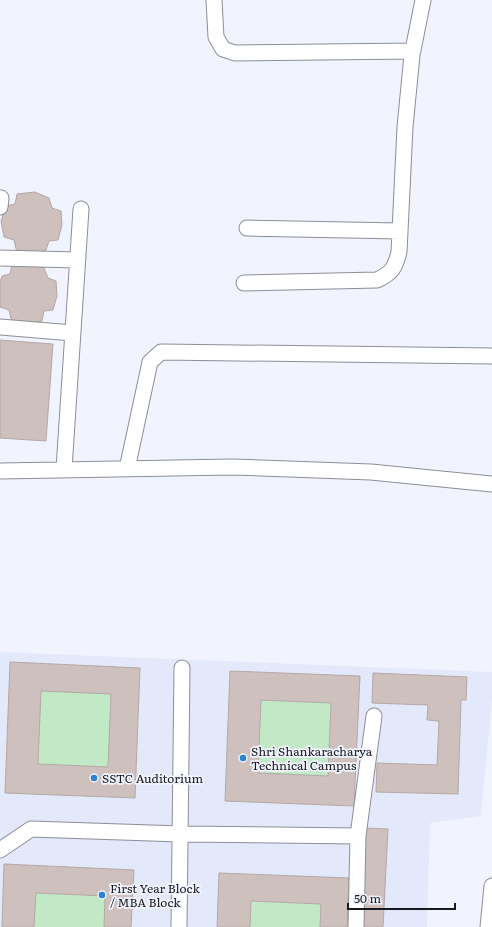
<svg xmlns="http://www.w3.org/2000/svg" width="492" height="927" font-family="Literata,serif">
  <rect width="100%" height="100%" fill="#f1f3fe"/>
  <path fill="#e3e8fa" d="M 0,652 L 492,672 L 492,700 L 481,816 L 430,823 L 427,927 L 0,927 Z"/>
  <path fill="#c2e9c5" d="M 41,691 L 111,694 L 108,767 L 38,764 Z
    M 261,700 L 331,703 L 328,776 L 258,773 Z
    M 36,893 L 105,896 L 104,927 L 34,927 Z
    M 251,901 L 321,904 L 320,927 L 250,927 Z"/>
  <path fill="#cdc0bd" stroke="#b4a8a5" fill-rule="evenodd" d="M 35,192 L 49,198 L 52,208 L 61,211 L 62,225 L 58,240 L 49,241 L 46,250 L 31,255 L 16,249 L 14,240 L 4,237 L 1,221 L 6,206 L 15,204 L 17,194 Z
    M 31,262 L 44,268 L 48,278 L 56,281 L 57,296 L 53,310 L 44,311 L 42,321 L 26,325 L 11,319 L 9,310 L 0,307 L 0,282 L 2,276 L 10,274 L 12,264 Z
    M 0,340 L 53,344 L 46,441 L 0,438 Z
    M 10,662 L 140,668 L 135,798 L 5,793 ZM 41,691 L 111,694 L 108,767 L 38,764 Z
    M 230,671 L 360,676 L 354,806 L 225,801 ZM 261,700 L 331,703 L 328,776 L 258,773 Z
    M 373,673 L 467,677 L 466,700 L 461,700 L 458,794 L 376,792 L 377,763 L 437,765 L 439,721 L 427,720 L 428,705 L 372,703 Z
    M 365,828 L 388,829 L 383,927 L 361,927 Z
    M 4,864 L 134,870 L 131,927 L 104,927 L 105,896 L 36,893 L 34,927 L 2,927 Z
    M 219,873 L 349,878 L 347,927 L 320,927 L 321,904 L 251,901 L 250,927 L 217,927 Z"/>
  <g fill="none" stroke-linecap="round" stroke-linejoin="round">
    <g stroke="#8c8e98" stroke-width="17">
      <path id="minor" d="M 214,0 L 216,37 L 223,49 L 235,53 L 413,51
        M 0,207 L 1,198
        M 247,228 L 400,231
        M 0,258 L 77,260
        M 244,283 L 377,280 C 392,273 395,268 399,252 L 405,127 L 412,55 L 423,0
        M 0,327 L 73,333
        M 64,469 L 81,209
        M 127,469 L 150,362 L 161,352 L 492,356
        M 0,471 L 232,467 L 371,472 L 492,484
        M 358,836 L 374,716
        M 0,850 L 31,829 L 181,834 L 358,836 L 356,927
        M 179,927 L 182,668
        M 488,927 L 492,886"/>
    </g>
    <use href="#minor" stroke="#fff" stroke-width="15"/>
  </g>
  <g fill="#2c82d0" stroke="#f1f3fe" stroke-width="1.5">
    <circle cx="243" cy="758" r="4"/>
    <circle cx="94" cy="778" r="4"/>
    <circle cx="102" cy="895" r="4"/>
  </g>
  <g text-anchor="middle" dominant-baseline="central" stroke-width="3.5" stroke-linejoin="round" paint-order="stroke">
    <g font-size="12" fill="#18191d" stroke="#f1f3fe" text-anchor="start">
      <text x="251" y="751">Shri Shankaracharya<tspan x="251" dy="14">Technical Campus</tspan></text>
      <text x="102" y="778">SSTC Auditorium</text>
      <text x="110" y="888">First Year Block<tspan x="110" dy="14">/ MBA Block</tspan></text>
    </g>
  </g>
  <path d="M348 903v6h107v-6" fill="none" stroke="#18191d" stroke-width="2"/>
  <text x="354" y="903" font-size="12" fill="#18191d" stroke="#f1f3fe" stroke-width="3" paint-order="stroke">50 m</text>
</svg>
